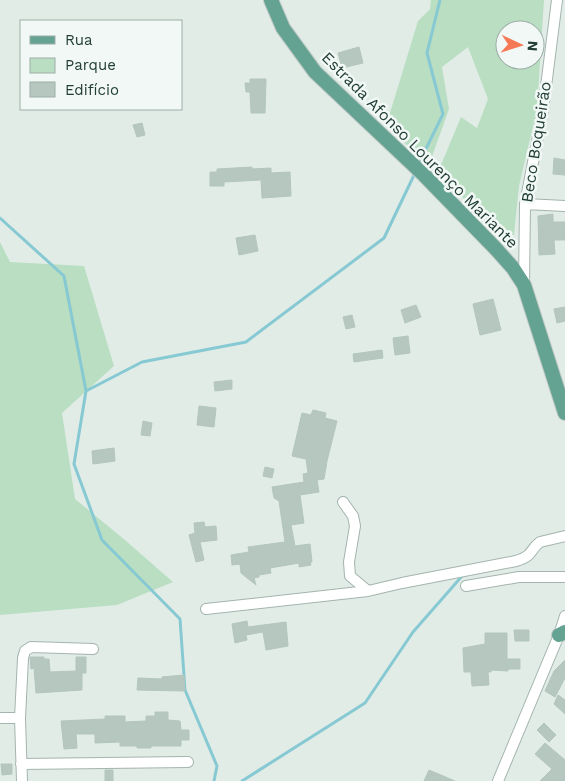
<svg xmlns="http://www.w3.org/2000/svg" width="565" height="781" font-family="'Work Sans',sans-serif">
  <rect width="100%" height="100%" fill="#e1ece7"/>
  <path fill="#b9dec2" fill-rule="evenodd" d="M 431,0 L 544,0 L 537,109 L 519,186 L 514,235 L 497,233 L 438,172 L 461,117 L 477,128 L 488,99 L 468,47 L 442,67 L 449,109 L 429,165 L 386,126 L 418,21 L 430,9 ZM 505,30 L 535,30 L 535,60 L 505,60 Z
    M 0,242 L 10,262 L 84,266 L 114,366 L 62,413 L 75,499 L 125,540 L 173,582 L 117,605 L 0,615 Z"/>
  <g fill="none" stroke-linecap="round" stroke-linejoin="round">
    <path stroke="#87c9d3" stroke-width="3" d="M 418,165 L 443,114 L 427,53 L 440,0
      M 0,218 L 64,276 L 86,391 L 74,464 L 102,540 L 180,619 L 185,690 L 217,766 L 214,781
      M 86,391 L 142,362 L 246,342 L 384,238 L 416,171
      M 242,781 L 365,703 L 413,632 L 463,575"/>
  </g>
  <path fill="#b6c7c0" stroke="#b3c6be" d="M 359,47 L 363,63 L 342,68 L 338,53 Z
    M 250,79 L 266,79 L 265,113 L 251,113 L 250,92 L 246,92 L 245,83 L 250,83 Z
    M 142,123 L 145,135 L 137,137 L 133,125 Z
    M 554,158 L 565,160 L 565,175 L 553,174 Z
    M 252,167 L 252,169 L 271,168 L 271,173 L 290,172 L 291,196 L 262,198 L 261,180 L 224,182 L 224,186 L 210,186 L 210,172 L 217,172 L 217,169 Z
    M 553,214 L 553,222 L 565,222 L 565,240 L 554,240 L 555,254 L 539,255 L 538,216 Z
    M 255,235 L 258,251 L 239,255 L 236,238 Z
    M 493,299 L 501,330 L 480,335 L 473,304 Z
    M 416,305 L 421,317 L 405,323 L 401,310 Z
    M 565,307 L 565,321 L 557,323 L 554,309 Z
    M 352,315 L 355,327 L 346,329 L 343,317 Z
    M 408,336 L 410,353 L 395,355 L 393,338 Z
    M 382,350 L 383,358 L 354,362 L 353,354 Z
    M 232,380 L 232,389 L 215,391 L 214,382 Z
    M 199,406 L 216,408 L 214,427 L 197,425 Z
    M 313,410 L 326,413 L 325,418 L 337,421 L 327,461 L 324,479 L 317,480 L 319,492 L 300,495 L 304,523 L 291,525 L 295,546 L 310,544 L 312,562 L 310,562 L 311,565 L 299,567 L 299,563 L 270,568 L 271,573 L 259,575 L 259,577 L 254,578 L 256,585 L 241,573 L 240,564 L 232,565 L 231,555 L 249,552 L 248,547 L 285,542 L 279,501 L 274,498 L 272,487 L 304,482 L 303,474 L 308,473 L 306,459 L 292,456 L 302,413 L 311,415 Z
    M 143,421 L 152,423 L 150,436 L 141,435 Z
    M 114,448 L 115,461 L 93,464 L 92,451 Z
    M 265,467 L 274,469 L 272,478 L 263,476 Z
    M 204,522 L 205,527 L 216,526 L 217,540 L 200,542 L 204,560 L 196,562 L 189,535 L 195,533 L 194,523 Z
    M 247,621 L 248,627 L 286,622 L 288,646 L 266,650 L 263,632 L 246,635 L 247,640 L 235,643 L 232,624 Z
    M 514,630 L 529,630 L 529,641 L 515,641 Z
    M 485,633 L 507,633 L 507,659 L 520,659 L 520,669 L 508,669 L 508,671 L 491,670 L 491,672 L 488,672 L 489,685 L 472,686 L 471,672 L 464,672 L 463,648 L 485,644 Z
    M 30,657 L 44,657 L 44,659 L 49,659 L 50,672 L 76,671 L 76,657 L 86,657 L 86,673 L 82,673 L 82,690 L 36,693 L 34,668 L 31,669 Z
    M 565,660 L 565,678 L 555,697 L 545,691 L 554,671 Z
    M 184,675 L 185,691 L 137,690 L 138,678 L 162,679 L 162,677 Z
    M 558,695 L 565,700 L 565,714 L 554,704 Z
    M 155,712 L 168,712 L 168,720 L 180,721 L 181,730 L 189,730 L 189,740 L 181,740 L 181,746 L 151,746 L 151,748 L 137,748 L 137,746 L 120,746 L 120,742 L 95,743 L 95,734 L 76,734 L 77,748 L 64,749 L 61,721 L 105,719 L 105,716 L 125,716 L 125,722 L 146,721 L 146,716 L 155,716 Z
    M 544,723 L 556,735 L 549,742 L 537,730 Z
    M 545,743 L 565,760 L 565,781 L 540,781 L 552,769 L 535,754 Z
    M 1,764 L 12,764 L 12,774 L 2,775 Z
    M 105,770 L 113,770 L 113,781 L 105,781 Z
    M 429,770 L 455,781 L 424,781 Z"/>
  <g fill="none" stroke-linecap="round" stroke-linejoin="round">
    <g stroke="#a4b4ae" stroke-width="12">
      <path id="minor" d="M 525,204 L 565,206
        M 524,285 L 525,204 L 543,110 L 557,0
        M 343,502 L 353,516 L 355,526 L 349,562 L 350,576 L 368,591 L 402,583 L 516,561 C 535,555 528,551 540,542 L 565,536
        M 466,586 L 519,577 L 565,577
        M 206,609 L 368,591
        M 0,718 L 20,718
        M 21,764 L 188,762
        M 22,781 L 20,718 L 23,658 L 25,651 L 31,647 L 93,649
        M 498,781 L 559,635 L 565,616"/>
    </g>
    <g stroke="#c1c9c6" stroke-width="16">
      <path id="major" d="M 271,0 L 283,28 L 315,72 L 424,175 L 496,249 L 513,268 L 524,285 L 565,413
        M 559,635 L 565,632"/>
    </g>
    <use href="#minor" stroke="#fff" stroke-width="10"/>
    <use href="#major" stroke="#64a391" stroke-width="14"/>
  </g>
  <g text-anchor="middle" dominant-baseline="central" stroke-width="5" stroke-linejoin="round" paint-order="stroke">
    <g font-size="16" fill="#213d35" stroke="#f1f8f5">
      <text transform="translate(536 142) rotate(-81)">Beco Boqueirão</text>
      <text transform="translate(420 150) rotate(45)">Estrada Afonso Lourenço Mariante</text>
    </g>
  </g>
  <rect x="20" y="20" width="162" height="90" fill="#f1f8f5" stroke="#9eada8"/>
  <rect x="30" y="36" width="25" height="8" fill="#64a391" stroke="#9eada8"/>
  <text x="65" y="45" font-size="15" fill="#213d35">Rua</text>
  <rect x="30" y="58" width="25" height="15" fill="#b9dec2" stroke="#9eada8"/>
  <text x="65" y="70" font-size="15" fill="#213d35">Parque</text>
  <rect x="30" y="82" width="25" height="15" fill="#b6c7c0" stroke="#9eada8"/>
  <text x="65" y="95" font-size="15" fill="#213d35">Edifício</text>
  <g transform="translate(520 45) rotate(94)"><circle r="24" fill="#f1f8f5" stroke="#9eada8"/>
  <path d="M0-4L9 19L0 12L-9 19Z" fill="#f67955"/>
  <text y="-8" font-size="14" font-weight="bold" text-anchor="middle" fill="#213d35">N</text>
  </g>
</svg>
